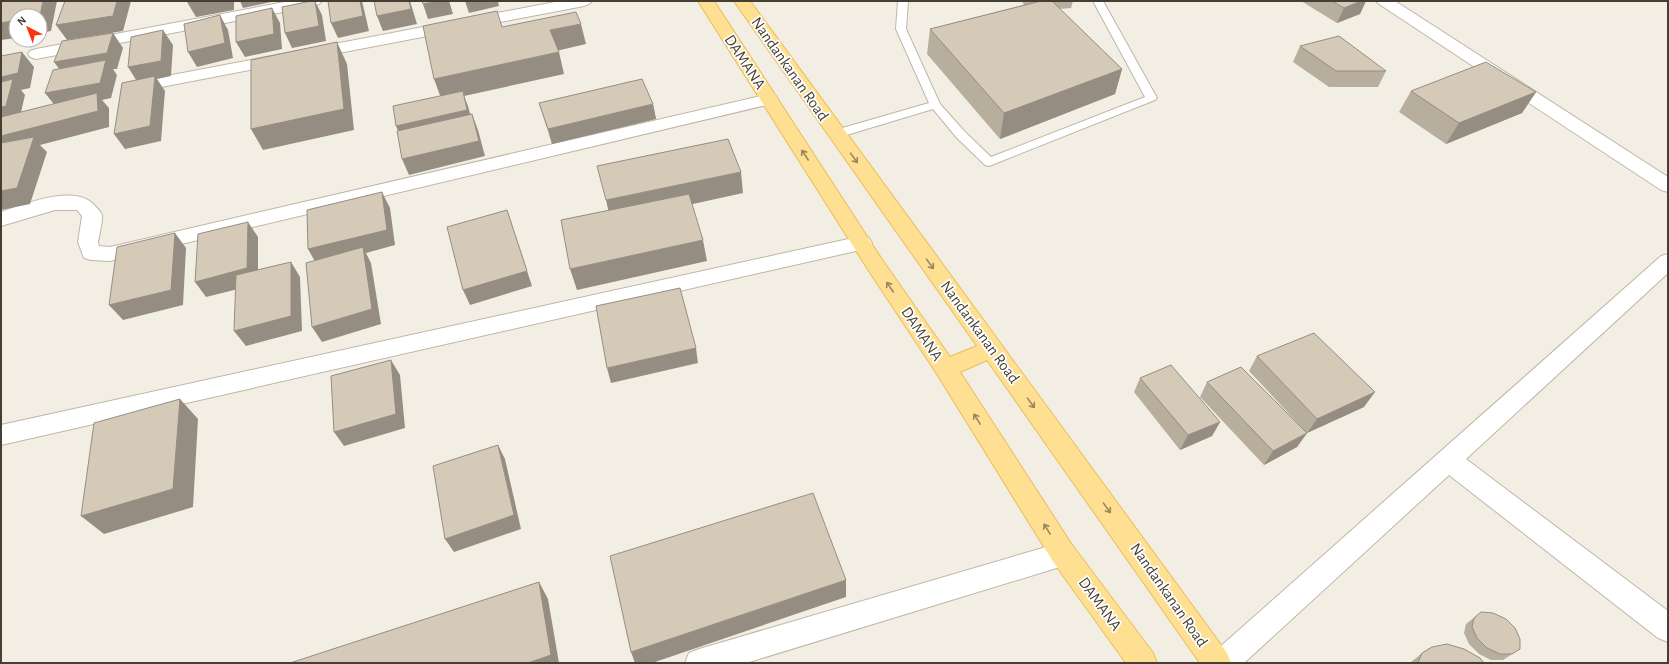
<svg xmlns="http://www.w3.org/2000/svg" width="1669" height="664" font-family="'Alegreya Sans',sans-serif">
  <rect width="100%" height="100%" fill="#f3eee4"/>
  <g fill="none" stroke-linecap="round" stroke-linejoin="round">
    <g stroke="#bfb6a6" stroke-width="2">
      <path id="lane" d="M 898,1 L 908,1 L 906,29 L 940,104 L 965,132 L 991,157 L 1145,97 L 1093,1 L 1103,1 L 1157,98 L 1155,100 L 989,166 L 985,165 L 957,138 L 933,109 L 840,137 L 832,137 L 830,134 L 832,131 L 929,103 L 896,29 Z"/>
    </g>
    <g stroke="#bfb6a6" stroke-width="2">
      <path id="street" d="M 290,1 L 322,1 L 319,4 L 314,6 L 36,59 L 30,57 L 28,54 L 30,51 L 36,49 Z
        M 560,1 L 592,1 L 589,4 L 584,6 L 156,88 L 150,87 L 147,83 L 150,79 L 156,78 Z
        M 1376,1 L 1395,1 L 1668,177 L 1668,192 L 1661,190 L 1379,4 Z
        M 769,94 L 775,95 L 778,99 L 775,103 L 110,261 L 91,260 L 84,258 L 78,242 L 82,216 L 77,210 L 55,210 L 1,226 L 1,212 C 25,204 78,182 96,207 C 98,209 101,212 102,215 C 103,220 99,236 98,242 L 99,246 L 110,247 Z
        M 862,236 L 869,238 L 872,243 L 869,248 L 1,445 L 1,425 Z
        M 1668,254 L 1668,273 L 1466,459 L 1668,611 L 1668,642 L 1658,638 L 1449,475 L 1244,663 L 1209,663 L 1213,653 L 1661,256 Z
        M 1063,542 L 1072,545 L 1076,554 L 1072,563 L 1063,566 L 746,663 L 685,663 L 689,653 L 699,649 Z"/>
    </g>
    <g stroke="#eabe5a" stroke-width="2">
      <path id="primary" d="M 698,1 L 714,1 L 881,258 L 950,357 L 977,346 L 734,1 L 750,1 L 1227,653 L 1231,663 L 1200,663 L 987,360 L 960,372 L 1072,545 L 1153,653 L 1157,663 L 1126,663 L 1054,563 L 937,374 L 867,268 Z"/>
    </g>
    <use href="#lane" fill="#fff" fill-rule="evenodd"/>
    <use href="#street" fill="#fff" fill-rule="evenodd"/>
    <use href="#primary" fill="#ffdf91" fill-rule="evenodd"/>
  </g>
  <path fill="#b7ae9e" d="M 1022,1 L 1073,1 L 1071,8 L 1059,9 L 1122,69 L 1115,94 L 1000,139 L 927,54 L 930,29 L 1024,5 Z
    M 1301,1 L 1366,1 L 1360,14 L 1337,23 Z
    M 1300,46 L 1386,71 L 1378,87 L 1329,87 L 1293,62 Z
    M 1411,91 L 1536,92 L 1522,113 L 1446,144 L 1399,112 Z
    M 539,103 L 653,104 L 656,119 L 552,144 Z
    M 1257,356 L 1364,407 L 1307,433 L 1249,371 Z
    M 1140,378 L 1220,422 L 1212,436 L 1180,450 L 1134,392 Z
    M 1207,382 L 1307,433 L 1297,447 L 1264,465 L 1200,397 Z
    M 1481,612 L 1520,649 L 1503,660 L 1491,660 L 1479,654 L 1469,644 L 1464,633 L 1466,624 Z
    M 1422,653 L 1484,663 L 1410,663 Z"/>
  <path fill="#958d81" d="M 43,1 L 57,1 L 51,31 L 40,33 L 40,16 Z
    M 117,1 L 131,1 L 123,31 L 67,40 L 56,25 Z
    M 193,1 L 234,1 L 234,10 L 196,17 L 187,2 Z
    M 240,1 L 276,1 L 243,8 Z
    M 315,1 L 322,15 L 326,41 L 292,48 L 285,33 Z
    M 360,1 L 362,1 L 363,5 L 369,31 L 338,38 L 331,23 Z
    M 409,1 L 410,1 L 417,24 L 383,31 L 377,16 Z
    M 437,1 L 449,1 L 453,14 L 428,19 L 423,4 Z
    M 465,1 L 498,1 L 499,6 L 469,13 Z
    M 1361,1 L 1366,1 L 1360,14 L 1337,23 L 1344,8 Z
    M 272,8 L 280,23 L 282,49 L 245,57 L 236,42 Z
    M 220,15 L 228,30 L 233,58 L 197,67 L 188,52 Z
    M 16,20 L 16,38 L 1,40 L 1,23 Z
    M 581,24 L 586,44 L 556,51 L 550,30 Z
    M 163,30 L 173,45 L 171,76 L 157,79 L 165,91 L 161,141 L 125,149 L 114,134 L 138,83 L 128,67 Z
    M 113,33 L 123,48 L 117,69 L 113,69 L 117,75 L 111,98 L 102,100 L 109,108 L 109,127 L 40,145 L 47,152 L 30,204 L 1,210 L 1,136 L 57,108 L 45,93 L 66,78 L 54,62 Z
    M 337,42 L 347,64 L 354,130 L 263,150 L 251,129 Z
    M 22,52 L 34,67 L 30,88 L 21,90 L 25,95 L 19,121 L 1,125 L 1,77 Z
    M 559,52 L 564,74 L 464,96 L 468,106 L 473,125 L 403,142 L 396,126 L 442,101 L 434,79 Z
    M 1122,69 L 1115,94 L 1000,139 L 1004,113 Z
    M 1536,92 L 1522,113 L 1446,144 L 1459,123 Z
    M 653,104 L 656,119 L 552,144 L 548,129 Z
    M 472,114 L 478,130 L 485,156 L 409,175 L 402,159 Z
    M 741,172 L 743,193 L 611,222 L 606,200 Z
    M 382,192 L 390,208 L 395,245 L 366,253 L 371,263 L 381,324 L 322,342 L 312,327 L 317,265 L 308,249 Z
    M 507,210 L 532,286 L 470,305 L 463,290 Z
    M 248,222 L 258,237 L 258,284 L 206,297 L 195,282 Z
    M 175,233 L 186,248 L 183,305 L 123,320 L 109,305 Z
    M 703,240 L 707,261 L 577,290 L 570,269 Z
    M 291,262 L 300,277 L 302,331 L 246,346 L 234,331 Z
    M 696,348 L 698,363 L 611,383 L 607,368 Z
    M 391,360 L 400,375 L 405,428 L 344,446 L 334,432 Z
    M 1375,392 L 1364,407 L 1307,433 L 1317,419 Z
    M 180,399 L 198,419 L 193,507 L 104,534 L 81,516 Z
    M 1220,422 L 1212,436 L 1180,450 L 1188,435 Z
    M 1307,433 L 1297,447 L 1264,465 L 1273,451 Z
    M 498,445 L 505,459 L 521,529 L 454,552 L 445,539 Z
    M 846,580 L 846,597 L 652,663 L 635,663 L 631,652 Z
    M 539,582 L 548,599 L 559,663 L 528,663 Z"/>
  <path fill="#d5cab8" stroke="#958d81" d="M 1,1 L 43,1 L 40,16 L 16,16 L 16,20 L 1,23 Z
    M 65,1 L 117,1 L 113,16 L 56,25 Z
    M 311,1 L 315,1 L 319,26 L 285,33 L 282,7 Z
    M 328,1 L 360,1 L 363,16 L 331,23 Z
    M 374,1 L 409,1 L 411,9 L 377,16 Z
    M 422,1 L 437,1 L 423,4 Z
    M 1041,1 L 1052,1 L 1122,69 L 1004,113 L 930,29 Z
    M 1332,1 L 1361,1 L 1344,8 Z
    M 272,8 L 274,34 L 236,42 L 236,16 Z
    M 497,11 L 502,27 L 576,12 L 581,24 L 550,30 L 559,52 L 434,79 L 423,26 Z
    M 220,15 L 225,43 L 188,52 L 184,24 Z
    M 163,30 L 161,61 L 128,67 L 131,37 Z
    M 113,33 L 107,53 L 54,62 L 62,41 Z
    M 1339,36 L 1386,71 L 1336,71 L 1300,46 Z
    M 337,42 L 344,109 L 251,129 L 251,60 Z
    M 22,52 L 18,73 L 1,77 L 1,56 Z
    M 106,60 L 100,83 L 45,93 L 53,70 Z
    M 1486,62 L 1536,92 L 1459,123 L 1411,91 Z
    M 155,76 L 150,126 L 114,134 L 122,83 Z
    M 13,79 L 6,106 L 1,107 L 1,82 Z
    M 642,79 L 653,104 L 548,129 L 539,103 Z
    M 463,91 L 467,110 L 396,126 L 393,106 Z
    M 97,93 L 98,111 L 1,136 L 1,117 Z
    M 472,114 L 479,141 L 402,159 L 397,131 Z
    M 34,137 L 17,188 L 1,191 L 1,143 Z
    M 728,139 L 741,172 L 606,200 L 597,166 Z
    M 382,192 L 387,230 L 308,249 L 307,210 Z
    M 689,194 L 703,240 L 570,269 L 561,220 Z
    M 507,210 L 527,271 L 463,290 L 447,227 Z
    M 248,222 L 247,268 L 195,282 L 198,234 Z
    M 175,233 L 171,290 L 109,305 L 117,247 Z
    M 363,247 L 372,309 L 312,327 L 306,263 Z
    M 291,262 L 291,316 L 234,331 L 236,275 Z
    M 680,288 L 696,348 L 607,368 L 596,306 Z
    M 1314,333 L 1375,392 L 1317,419 L 1257,356 Z
    M 391,360 L 396,414 L 334,432 L 331,376 Z
    M 1171,365 L 1220,422 L 1188,435 L 1140,378 Z
    M 1241,367 L 1307,433 L 1273,451 L 1207,382 Z
    M 180,399 L 173,489 L 81,516 L 94,423 Z
    M 498,445 L 514,515 L 445,539 L 433,466 Z
    M 813,493 L 846,580 L 631,652 L 610,556 Z
    M 539,582 L 551,655 L 528,663 L 290,663 Z
    M 1481,612 L 1493,613 L 1506,619 L 1515,628 L 1520,639 L 1520,649 L 1512,654 L 1500,654 L 1487,648 L 1477,638 L 1472,627 L 1474,618 Z
    M 1447,644 L 1464,649 L 1480,658 L 1484,663 L 1418,663 L 1422,653 L 1432,647 Z"/>
  <defs><path id="oneway-shaft" d="M-6 0H5M1.5-3L5.5 0L1.5 3" fill="none" stroke-width="1.6" stroke-linecap="round" stroke-linejoin="round"/></defs>
  <g stroke="#99865d">
    <use href="#oneway-shaft" transform="translate(805 155) rotate(-123)"/>
    <use href="#oneway-shaft" transform="translate(854 158) rotate(54)"/>
    <use href="#oneway-shaft" transform="translate(930 264) rotate(54)"/>
    <use href="#oneway-shaft" transform="translate(890 287) rotate(-124)"/>
    <use href="#oneway-shaft" transform="translate(1031 403) rotate(54)"/>
    <use href="#oneway-shaft" transform="translate(977 419) rotate(-122)"/>
    <use href="#oneway-shaft" transform="translate(1107 508) rotate(54)"/>
    <use href="#oneway-shaft" transform="translate(1047 529) rotate(-122)"/>
  </g>
  <g text-anchor="middle" dominant-baseline="central" stroke-width="3.5" stroke-linejoin="round" paint-order="stroke">
    <g font-size="16" fill="#453e33" stroke="#fff">
      <text transform="translate(745 62) rotate(57)">DAMANA</text>
      <text transform="translate(790 69) rotate(55)">Nandankanan Road</text>
      <text transform="translate(980 332) rotate(54)">Nandankanan Road</text>
      <text transform="translate(922 334) rotate(56)">DAMANA</text>
      <text transform="translate(1169 595) rotate(55)">Nandankanan Road</text>
      <text transform="translate(1100 604) rotate(54)">DAMANA</text>
    </g>
  </g>
  <rect width="1669" height="664" fill="none" stroke="#453e33" stroke-width="4"/>
  <g transform="translate(28 28) rotate(318)"><circle r="19" fill="#ffffff" stroke="#b5b2ad"/>
  <path d="M0-3L7 15L0 10L-7 15Z" fill="#ff320f"/>
  <text y="-6" font-size="11" font-weight="bold" text-anchor="middle" fill="#453e33">N</text>
  </g>
</svg>
